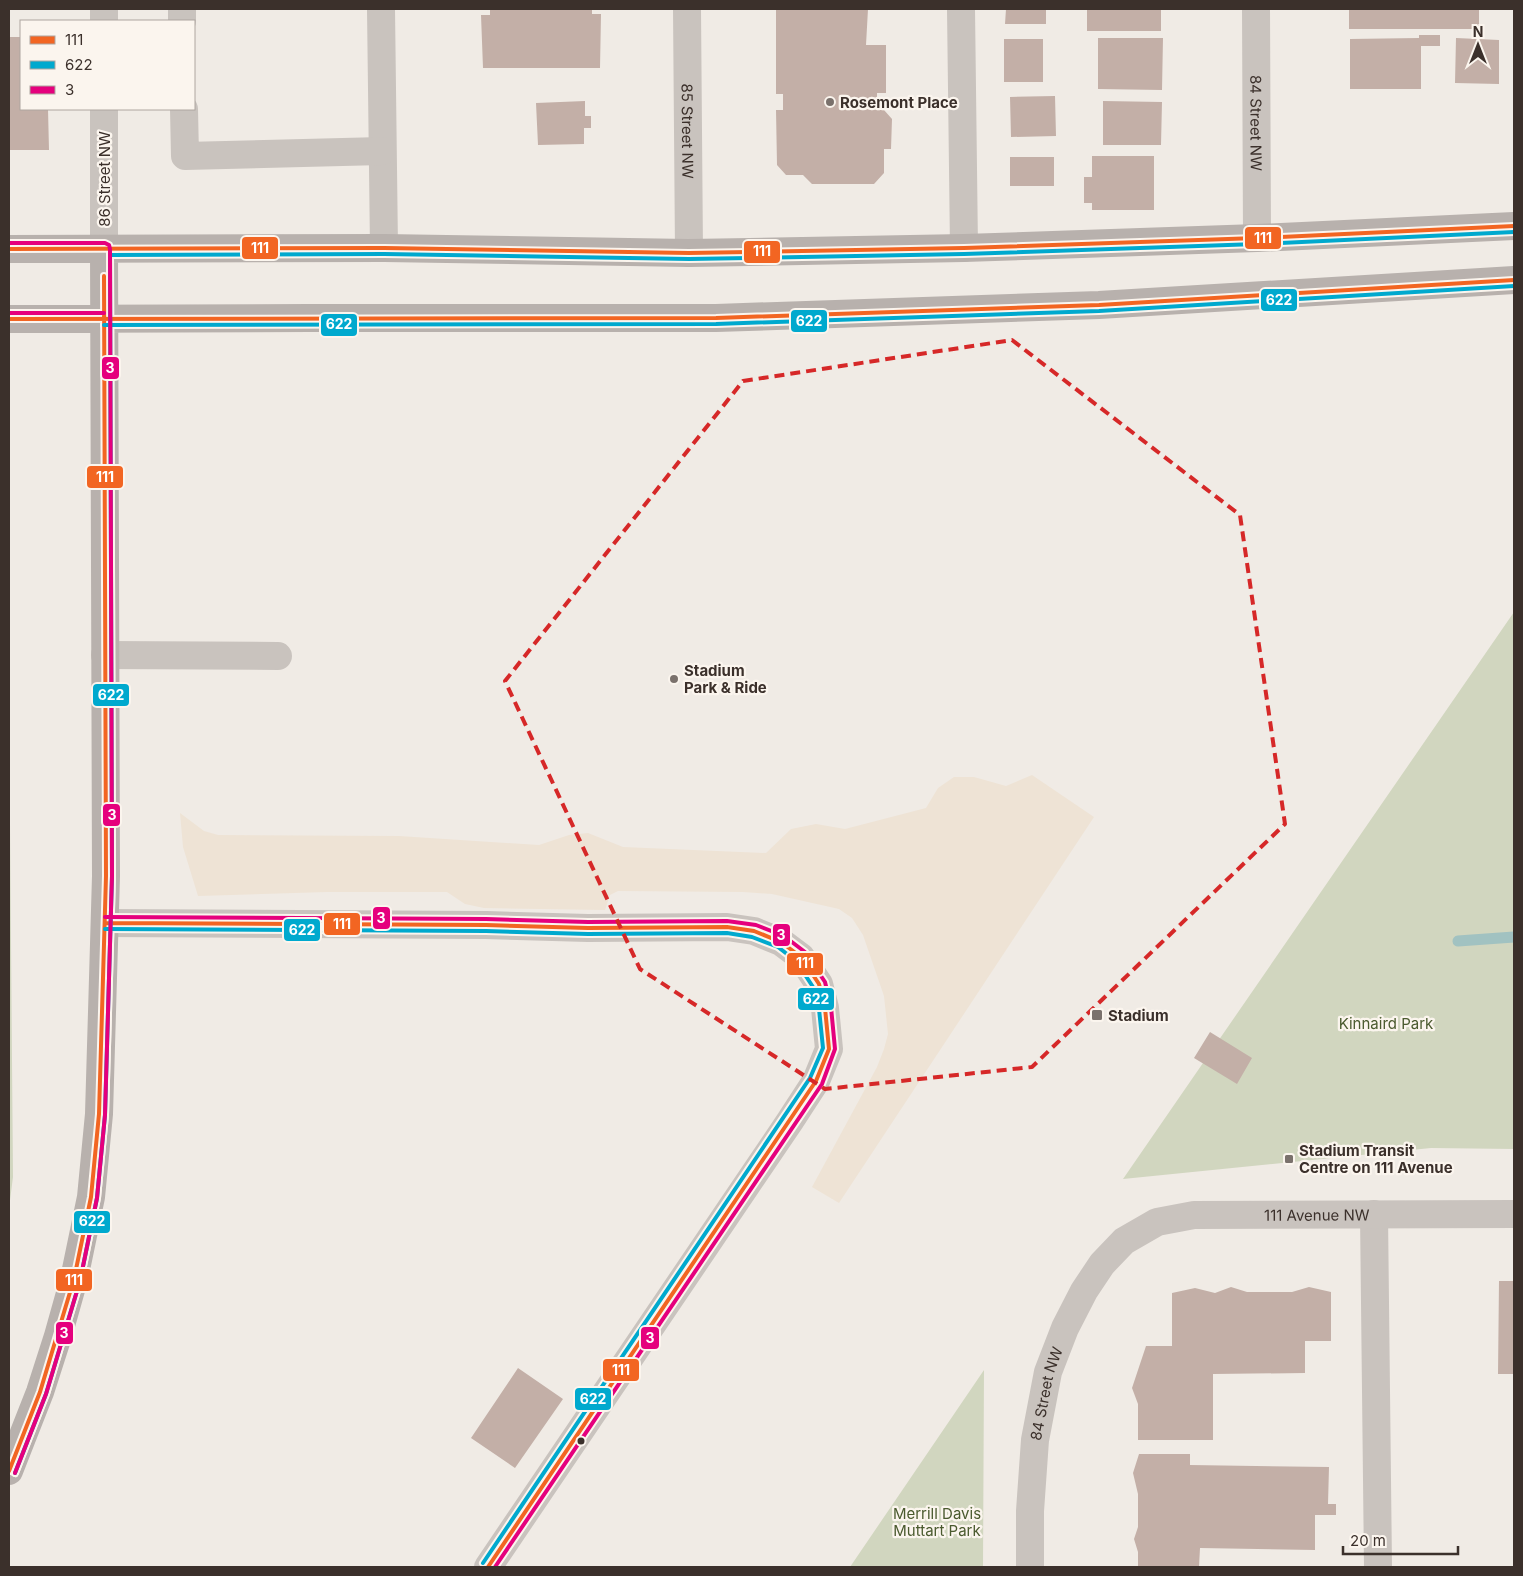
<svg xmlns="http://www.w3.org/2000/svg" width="1523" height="1576" font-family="Inter,sans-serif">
  <rect width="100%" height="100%" fill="#f0ebe5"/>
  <path fill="#d1d6bf" d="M 1514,612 L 1514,1149 L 1431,1148 L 1123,1179 Z
    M 9,705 L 13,1177 L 9,1208 Z
    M 984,1370 L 983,1567 L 850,1567 Z"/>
  <path fill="#eee3d5" d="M 1032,775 L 1094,817 L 839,1203 L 812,1187 L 877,1067 L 884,1049 L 888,1034 L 884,996 L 863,935 L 852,918 L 839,909 L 772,894 L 743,892 L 618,891 L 610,895 L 605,910 L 484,908 L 465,904 L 447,892 L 327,892 L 198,896 L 183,847 L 180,813 L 204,831 L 218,835 L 399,836 L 539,845 L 569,835 L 588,833 L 623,847 L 766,853 L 791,829 L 816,824 L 845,829 L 926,808 L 938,788 L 954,777 L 974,777 L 1006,786 Z"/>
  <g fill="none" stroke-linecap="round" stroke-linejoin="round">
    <path stroke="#a1c2c1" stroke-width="11" d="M 1458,941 L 1514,937"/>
  </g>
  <path fill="#c3afa7" d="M 490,9 L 592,9 L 592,14 L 601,14 L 600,68 L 483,68 L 481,15 L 490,15 Z
    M 776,9 L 868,9 L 866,45 L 886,45 L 886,93 L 877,93 L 877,110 L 884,110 L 892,119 L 891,149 L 884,149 L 884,173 L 874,184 L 812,184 L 803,175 L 786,175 L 777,165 L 776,110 L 783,110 L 783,94 L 776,94 Z
    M 1006,9 L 1046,9 L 1046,24 L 1005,24 Z
    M 1087,9 L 1161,9 L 1161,31 L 1087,31 Z
    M 1349,9 L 1479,9 L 1479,29 L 1349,29 Z
    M 1419,35 L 1440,35 L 1440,46 L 1421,46 L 1421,89 L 1350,89 L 1350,39 L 1419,38 Z
    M 9,37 L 21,37 L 21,109 L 48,109 L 49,150 L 9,150 Z
    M 1098,38 L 1163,38 L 1162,90 L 1098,89 Z
    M 1456,38 L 1499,40 L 1499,84 L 1455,83 Z
    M 1004,39 L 1043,39 L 1043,82 L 1004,82 Z
    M 1055,96 L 1056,136 L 1011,137 L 1010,97 Z
    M 585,101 L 585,116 L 591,116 L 591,128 L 584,128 L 584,144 L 538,145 L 536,103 Z
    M 1103,101 L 1162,102 L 1161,145 L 1103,145 Z
    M 1092,156 L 1154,156 L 1154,210 L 1092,210 L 1092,203 L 1084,203 L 1084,177 L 1092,177 Z
    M 1010,157 L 1054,157 L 1054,186 L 1010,186 Z
    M 1210,1032 L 1252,1058 L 1237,1084 L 1194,1058 Z
    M 1499,1281 L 1514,1281 L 1514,1374 L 1498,1374 Z
    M 1231,1287 L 1247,1292 L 1292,1292 L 1309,1287 L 1331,1292 L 1331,1341 L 1305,1341 L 1305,1373 L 1213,1374 L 1213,1440 L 1138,1440 L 1138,1404 L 1132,1388 L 1146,1346 L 1172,1346 L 1172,1293 L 1195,1288 L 1215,1293 Z
    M 518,1368 L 563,1399 L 515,1468 L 471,1438 Z
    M 1139,1454 L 1190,1454 L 1190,1465 L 1329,1467 L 1328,1504 L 1336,1504 L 1336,1515 L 1315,1515 L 1315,1550 L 1200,1548 L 1199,1567 L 1138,1567 L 1138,1552 L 1134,1539 L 1138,1527 L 1138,1494 L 1133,1473 Z"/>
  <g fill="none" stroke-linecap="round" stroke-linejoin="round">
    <g stroke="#c9c3be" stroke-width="28">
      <path d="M 182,9 L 182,21"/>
      <path d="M 381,9 L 384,248"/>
      <path id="s1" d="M 687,9 L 689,253"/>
      <path d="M 961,9 L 964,248"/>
      <path id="s2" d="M 1256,9 L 1257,238"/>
      <path d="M 104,21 L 104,9"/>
      <path d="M 184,109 L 185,156 L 382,151"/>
      <path d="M 104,249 L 104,109"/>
      <path d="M 105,655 L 278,656"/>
      <path d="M 105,923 L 486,925 L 588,928 L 727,927 L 754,931 L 781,942 L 801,957 L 819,984 L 825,1008 L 829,1049 L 816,1081 L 790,1121 L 488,1567"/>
      <path d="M 1374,1214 L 1378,1567"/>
      <path id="s3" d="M 1030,1567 L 1030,1511 L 1035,1440 L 1048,1372 L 1065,1328 L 1084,1291 L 1102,1264 L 1124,1241 L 1157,1222 L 1194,1215 L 1514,1214"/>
    </g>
    <path stroke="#b8b1ad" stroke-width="28" d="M 9,249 L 384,248 L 689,253 L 964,248 L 1257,238 L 1514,226
      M 9,319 L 309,318 L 716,318 L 1099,305 L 1514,280
      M 9,1471 L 40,1392 L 58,1336 L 74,1279 L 91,1197 L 99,1114 L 106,876 L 104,249"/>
    <g stroke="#fbf5ee" stroke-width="8">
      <path id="bus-1" d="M 9,249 L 384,248 L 689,253 L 964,248 L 1257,238 L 1514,226
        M 9,319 L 716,318 L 1099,305 L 1514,280
        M 105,923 L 486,925 L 588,928 L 727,927 L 754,931 L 781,942 L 801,957 L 819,984 L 825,1008 L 829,1049 L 816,1081 L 488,1567
        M 9,1471 L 40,1392 L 74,1279 L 91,1197 L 99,1114 L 106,876 L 104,276"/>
    </g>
    <g stroke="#fbf5ee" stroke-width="8">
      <path id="bus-2" d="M 104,325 L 716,324 L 1099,311 L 1514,286
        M 105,929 L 486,931 L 588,934 L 727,933 L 752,937 L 778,947 L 796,961 L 813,987 L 819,1009 L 823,1048 L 810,1078 L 483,1563
        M 15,1473 L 46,1394 L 80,1281 L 97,1198 L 105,1115 L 112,876 L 110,255 L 384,254 L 689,259 L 964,254 L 1257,244 L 1514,232"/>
    </g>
    <g stroke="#fbf5ee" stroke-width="8">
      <path id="bus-3" d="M 9,243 L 105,243 L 109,245 L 110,249 L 112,876 L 105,1115 L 97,1198 L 80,1281 L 46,1394 L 15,1473
        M 9,313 L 104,313
        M 105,917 L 486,919 L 588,922 L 727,921 L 756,925 L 784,936 L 805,952 L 825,982 L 831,1007 L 835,1049 L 822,1084 L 495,1567"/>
    </g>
    <use href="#bus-1" stroke="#f26522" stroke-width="4"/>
    <use href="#bus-2" stroke="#00a9ce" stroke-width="4"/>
    <use href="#bus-3" stroke="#e5007d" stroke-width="4"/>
  </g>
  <path fill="none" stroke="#d62828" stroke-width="4" stroke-dasharray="10 6" stroke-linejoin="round" d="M 1012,340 L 1240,515 L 1285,824 L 1032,1067 L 825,1089 L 640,969 L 505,681 L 743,381 Z"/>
  <g fill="#7a716c" stroke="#fbf5ee" stroke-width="2">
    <circle cx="830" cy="102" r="5"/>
    <circle cx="674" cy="679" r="5"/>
    <rect x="1091" y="1009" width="12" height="12" rx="2.5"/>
    <rect x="1284" y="1154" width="10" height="10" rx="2.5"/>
  </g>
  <circle fill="#3b302b" stroke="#fbf5ee" stroke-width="2" cx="581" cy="1441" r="4.5"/>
  <g text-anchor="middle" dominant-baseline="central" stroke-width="4.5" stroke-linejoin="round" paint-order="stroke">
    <g font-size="15" font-weight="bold" fill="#3b302b" stroke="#fbf5ee" text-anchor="start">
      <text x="840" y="102">Rosemont Place</text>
      <text x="684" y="670">Stadium<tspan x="684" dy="17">Park &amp; Ride</tspan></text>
      <text x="1108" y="1015">Stadium</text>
      <text x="1299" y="1150">Stadium Transit<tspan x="1299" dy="17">Centre on 111 Avenue</tspan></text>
    </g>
    <g font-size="15" fill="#3b302b" stroke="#fbf5ee">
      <text stroke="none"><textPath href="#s2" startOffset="114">84 Street NW</textPath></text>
      <text stroke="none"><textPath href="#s1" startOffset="122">85 Street NW</textPath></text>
      <text transform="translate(104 179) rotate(-90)">86 Street NW</text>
      <text stroke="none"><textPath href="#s3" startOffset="548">111 Avenue NW</textPath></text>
      <text stroke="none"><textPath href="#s3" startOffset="175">84 Street NW</textPath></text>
    </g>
    <g font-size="15" fill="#4a5a2e" stroke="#fbf5ee">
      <text x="1386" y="1023">Kinnaird Park</text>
      <text x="937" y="1513">Merrill Davis<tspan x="937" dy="17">Muttart Park</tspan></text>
    </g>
  </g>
  <g stroke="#fbf5ee" stroke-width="2">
    <rect x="1244" y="226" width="38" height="24" rx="5" fill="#f26522"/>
    <rect x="241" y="236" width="38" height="24" rx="5" fill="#f26522"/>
    <rect x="743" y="240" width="38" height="24" rx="5" fill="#f26522"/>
    <rect x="1260" y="288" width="38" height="24" rx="5" fill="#00a9ce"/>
    <rect x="790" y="309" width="38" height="24" rx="5" fill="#00a9ce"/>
    <rect x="320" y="313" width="38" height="24" rx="5" fill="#00a9ce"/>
    <rect x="101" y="356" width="19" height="24" rx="5" fill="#e5007d"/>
    <rect x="86" y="465" width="38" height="24" rx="5" fill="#f26522"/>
    <rect x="92" y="683" width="38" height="24" rx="5" fill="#00a9ce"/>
    <rect x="102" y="803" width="19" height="24" rx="5" fill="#e5007d"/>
    <rect x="372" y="906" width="19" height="24" rx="5" fill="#e5007d"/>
    <rect x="323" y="912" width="38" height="24" rx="5" fill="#f26522"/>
    <rect x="283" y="918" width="38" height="24" rx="5" fill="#00a9ce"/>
    <rect x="772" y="923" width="19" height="24" rx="5" fill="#e5007d"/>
    <rect x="786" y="952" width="38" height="24" rx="5" fill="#f26522"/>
    <rect x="797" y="987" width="38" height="24" rx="5" fill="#00a9ce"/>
    <rect x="73" y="1210" width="38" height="24" rx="5" fill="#00a9ce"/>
    <rect x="55" y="1268" width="38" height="24" rx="5" fill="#f26522"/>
    <rect x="55" y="1321" width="19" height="24" rx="5" fill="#e5007d"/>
    <rect x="640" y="1326" width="20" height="24" rx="5" fill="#e5007d"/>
    <rect x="602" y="1358" width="38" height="24" rx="5" fill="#f26522"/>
    <rect x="574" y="1387" width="38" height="24" rx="5" fill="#00a9ce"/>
  </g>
  <g font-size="14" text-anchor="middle" font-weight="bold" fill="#fff">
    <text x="1263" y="243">111</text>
    <text x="260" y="253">111</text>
    <text x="762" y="256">111</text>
    <text x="1279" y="305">622</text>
    <text x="809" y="326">622</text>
    <text x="339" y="329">622</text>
    <text x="110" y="373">3</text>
    <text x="105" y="482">111</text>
    <text x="111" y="700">622</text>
    <text x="112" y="820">3</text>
    <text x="381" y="923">3</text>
    <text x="342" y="929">111</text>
    <text x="302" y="935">622</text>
    <text x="781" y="940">3</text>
    <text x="805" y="968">111</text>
    <text x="816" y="1004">622</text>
    <text x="92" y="1226">622</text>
    <text x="74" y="1285">111</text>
    <text x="64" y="1338">3</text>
    <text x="650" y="1343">3</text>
    <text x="621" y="1375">111</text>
    <text x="593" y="1404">622</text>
  </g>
  <rect width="1523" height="1576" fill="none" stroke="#3b302b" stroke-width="20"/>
  <rect x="20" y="20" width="175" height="90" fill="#fbf5ee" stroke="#aea6a0"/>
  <rect x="30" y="36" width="25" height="8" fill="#f26522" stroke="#aea6a0"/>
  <text x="65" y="45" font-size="15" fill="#3b302b">111</text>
  <rect x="30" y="61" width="25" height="8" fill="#00a9ce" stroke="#aea6a0"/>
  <text x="65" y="70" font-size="15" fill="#3b302b">622</text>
  <rect x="30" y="86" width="25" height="8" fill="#e5007d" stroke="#aea6a0"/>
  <text x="65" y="95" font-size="15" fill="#3b302b">3</text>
  <g transform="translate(1478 45)" stroke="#fbf5ee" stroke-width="4" paint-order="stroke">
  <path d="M0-4L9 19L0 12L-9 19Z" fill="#3b302b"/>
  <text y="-8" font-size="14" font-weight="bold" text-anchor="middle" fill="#3b302b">N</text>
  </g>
  <path d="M1343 1546v8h115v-8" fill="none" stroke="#3b302b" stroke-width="2.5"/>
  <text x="1350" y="1546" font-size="15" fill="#3b302b" stroke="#fbf5ee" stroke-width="4" paint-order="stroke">20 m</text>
</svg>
